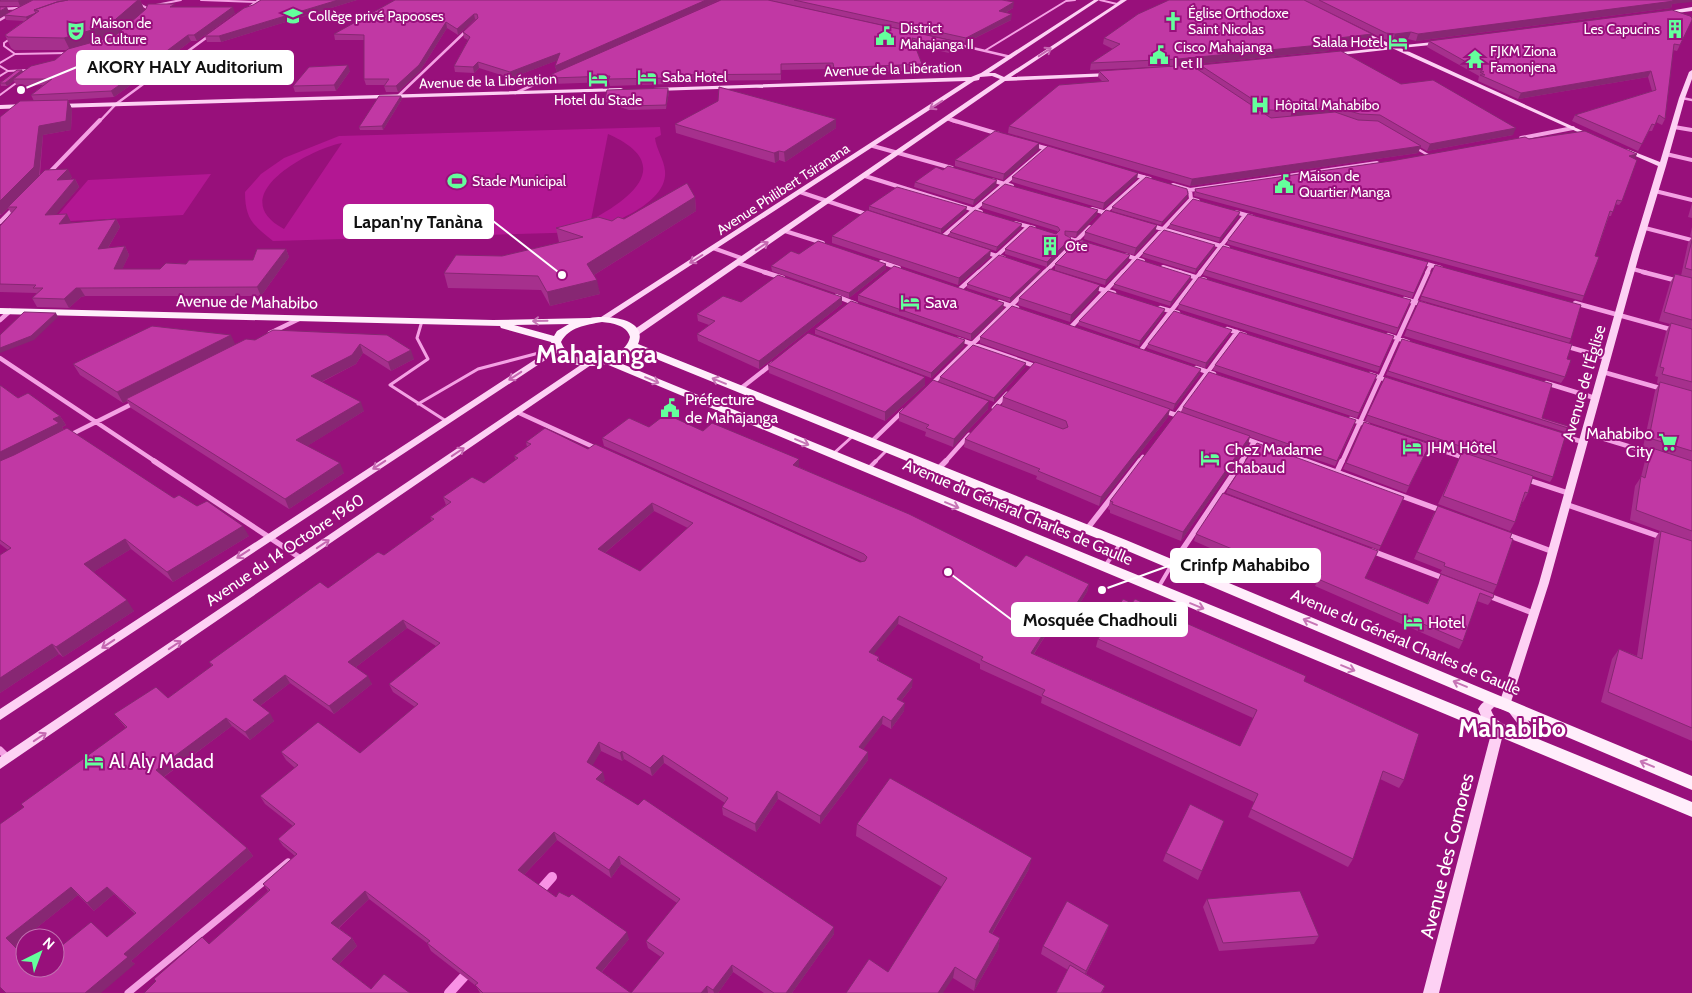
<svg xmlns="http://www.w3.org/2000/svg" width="1692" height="993" font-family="Cabin,sans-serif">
  <rect width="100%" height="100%" fill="#98107b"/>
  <path fill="#b31793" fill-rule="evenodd" d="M 660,127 L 661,135 L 655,138 C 656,149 664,159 665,171 C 668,203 613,223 588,232 L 273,241 C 253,225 245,219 245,192 L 261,174 L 284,158 L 339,136 ZM 608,134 C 674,163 635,197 591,220 ZM 342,143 L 284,229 C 222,196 310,149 342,143 Z
    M 211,174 L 183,215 L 52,222 L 88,180 Z"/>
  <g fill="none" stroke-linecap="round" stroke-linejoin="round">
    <path stroke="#f892e5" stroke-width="10" d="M 537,894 L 552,877
      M 449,993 L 470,970"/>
    <path stroke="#f4a1e4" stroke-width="2" d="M 201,0 L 256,2
      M 1100,0 L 1117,4 L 1122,0
      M 137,3 L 147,8 L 147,12
      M 156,5 L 181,0
      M 986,50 L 1066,1 L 1075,0
      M 15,54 L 68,53
      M 0,63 L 15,54 L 4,46 L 4,43 L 11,38
      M 0,66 L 8,71 L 0,76
      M 8,71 L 29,70
      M 0,95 L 19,81"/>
    <path stroke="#f4a1e4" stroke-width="2.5" d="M 1416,148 L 1428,155"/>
    <path stroke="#f4a1e4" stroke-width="3" d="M 422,321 L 417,338 L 428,359 L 390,385 L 446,421
      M 418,404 L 478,369 L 554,349
      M 833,454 L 854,435
      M 875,462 L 887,450"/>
    <path stroke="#f4a1e4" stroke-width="4" d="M 869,468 L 876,461
      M 1105,566 L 1121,543
      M 1158,588 L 1171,566"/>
    <path stroke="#f4a1e4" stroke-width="2.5" d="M 0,9 L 21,8
      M 247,9 L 259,0
      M 0,20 L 10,14
      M 951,43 L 1011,57
      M 515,93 L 556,75
      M 398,96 L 466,31
      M 1682,98 L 1692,100
      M 947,119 L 956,122
      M 99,122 L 116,104 L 210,35"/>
    <path stroke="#f4a1e4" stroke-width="4" d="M 952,120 L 999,134
      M 1674,127 L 1692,130
      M 1521,138 L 1573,128
      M 1034,145 L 1052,150
      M 873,146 L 952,168
      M 1666,154 L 1692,160
      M 48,174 L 100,120
      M 1132,174 L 1150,179
      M 865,176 L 981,212
      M 991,180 L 1012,186
      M 1173,185 L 1190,190 L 1377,163
      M 1190,190 L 1191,199 L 1198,201
      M 1655,191 L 1692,200
      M 800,192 L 869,215
      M 1092,209 L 1110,214
      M 1235,212 L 1253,217
      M 1103,214 L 1144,177
      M 0,222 L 14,208
      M 1015,223 L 1034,228
      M 1152,226 L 1228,248
      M 1645,228 L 1692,240
      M 785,231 L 823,243
      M 941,238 L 1046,148
      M 1067,238 L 1083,243
      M 713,248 L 744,259
      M 984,252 L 1004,258
      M 1125,255 L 1143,261
      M 881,262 L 899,268
      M 1420,262 L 1441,268
      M 738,263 L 767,273
      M 1163,267 L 1182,273
      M 1633,269 L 1647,273
      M 978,273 L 1028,227
      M 1044,273 L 1090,227
      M 1122,273 L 1191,199
      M 1200,273 L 1245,215
      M 1427,273 L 1431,265"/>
    <path stroke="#f4a1e4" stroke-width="4.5" d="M 764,272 L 783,278
      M 1178,272 L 1205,280
      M 1643,272 L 1678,281
      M 1093,287 L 1114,293
      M 960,289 L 979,272
      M 836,296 L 856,304
      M 1404,299 L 1425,305
      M 999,302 L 1017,308
      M 1575,303 L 1673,330
      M 1160,308 L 1178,313
      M 0,320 L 10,311
      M 1072,326 L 1123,272
      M 1227,329 L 1245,335
      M 270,333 L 299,319
      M 1388,335 L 1408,342
      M 958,339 L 1038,367
      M 1565,346 L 1607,358
      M 1141,350 L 1201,272
      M 0,358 L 156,462
      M 1196,368 L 1214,374
      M 1603,372 L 1663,389
      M 1370,374 L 1390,381
      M 1546,383 L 1595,398
      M 931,385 L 1045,272
      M 740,389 L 772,364
      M 994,408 L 1007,394
      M 1164,411 L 1182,417
      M 517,412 L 598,449
      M 1176,415 L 1237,332
      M 1350,419 L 1368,425
      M 1585,433 L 1654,454
      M 70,435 L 134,403
      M 1560,435 L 1583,442
      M 1244,438 L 1309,462
      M 871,442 L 903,411
      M 1423,444 L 1465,458
      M 945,462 L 969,435
      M 1139,462 L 1143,457
      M 1241,462 L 1254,442
      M 1342,462 L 1428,272"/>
    <path stroke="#f4a1e4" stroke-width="5.5" d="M 154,461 L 302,559
      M 1306,461 L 1443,511
      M 938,469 L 946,461
      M 1337,472 L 1342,461
      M 1525,479 L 1568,493
      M 1565,504 L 1664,538
      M 1087,529 L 1140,461
      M 1505,534 L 1551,551
      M 1372,551 L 1446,579
      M 1172,565 L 1242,461
      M 1489,596 L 1533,613"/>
    <path stroke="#f4a1e4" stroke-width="7" d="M 0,750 L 8,758
      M 128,993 L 288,862"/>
    <path fill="#fdd1f4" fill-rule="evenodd" d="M 1094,0 L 1099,0 L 989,73 L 995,73 L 1004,77 L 1122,0 L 1127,0 L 1011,77 L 1110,73 L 1112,74 L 1112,76 L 1005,81 L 638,335 L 632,335 L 632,331 L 1000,79 L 992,76 L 980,77 L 979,80 L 974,81 L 605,321 L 602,321 L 598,319 L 966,81 L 655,91 L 653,90 L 653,88 L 971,77 L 981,73 Z
      M 1692,7 L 1692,11 L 1661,15 L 1658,13 Z
      M 1360,30 L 1395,46 L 1443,41 L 1444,42 L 1441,44 L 1401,48 L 1596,137 L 1591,138 L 1394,49 L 1332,56 L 1332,54 L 1334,53 L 1388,47 L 1358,33 L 1357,32 Z
      M 1692,70 L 1692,79 L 1685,98 L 1666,166 L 1640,252 L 1549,583 L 1511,702 L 1524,712 L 1531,726 L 1529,730 L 1516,738 L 1503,734 L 1439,993 L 1423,993 L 1492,730 L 1484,723 L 1478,709 C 1483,700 1491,697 1501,698 L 1539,583 L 1632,252 L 1658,166 L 1622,150 L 1627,149 L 1660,162 L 1679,98 L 1689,72 ZM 1494,707 L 1508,711 L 1518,724 L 1514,727 C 1503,725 1495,721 1491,710 Z
      M 621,88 L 623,89 L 623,91 L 58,108 L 55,106 L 58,104 Z
      M 0,105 L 26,104 L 29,106 L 26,108 L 0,109 Z
      M 556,346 L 560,349 L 559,351 L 0,720 L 0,709 Z
      M 588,360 L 592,363 L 591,365 L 0,769 L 0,757 Z"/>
    <path fill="#ffeefb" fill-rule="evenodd" d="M 0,308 L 493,320 L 590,318 C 606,315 649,318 638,344 L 1126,540 L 1692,776 L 1692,790 L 1116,546 L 634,350 L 615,361 L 1692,802 L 1692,817 L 606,364 C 585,369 557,366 551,342 L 501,328 L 500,326 L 0,314 ZM 602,322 C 612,323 627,325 630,337 C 625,362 571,370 561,342 C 569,327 586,325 602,322 ZM 569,324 L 557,331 L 554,336 L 514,325 Z"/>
  </g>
  <path fill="#a6308d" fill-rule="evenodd" d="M 0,0 L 33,0 L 20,6 L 0,6 Z
    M 33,0 L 140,0 L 145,11 L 176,7 L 235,13 L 197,41 L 191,41 L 167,59 L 128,71 L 142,77 L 114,97 L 68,100 L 72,109 L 71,130 L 43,135 L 40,175 L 72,177 L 70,179 L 75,179 L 79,187 L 56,214 L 71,222 L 70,223 L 116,219 L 120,227 L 108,248 L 125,246 L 129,255 L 122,269 L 160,269 L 186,264 L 253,260 L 286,249 L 289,257 L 261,296 L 85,296 L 81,297 L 69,308 L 37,307 L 32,298 L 37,294 L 36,293 L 0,292 L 0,226 L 11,213 L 8,208 L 1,215 L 0,215 L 0,117 L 34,101 L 31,95 L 43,85 L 17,86 L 14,81 L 7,86 L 1,86 L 0,82 L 23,72 L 55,60 L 67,50 L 14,50 L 11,48 L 5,35 L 24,21 L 6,20 L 4,15 Z
    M 261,0 L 357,0 L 221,42 L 207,42 L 205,36 Z
    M 395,0 L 719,0 L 557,72 L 555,66 L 558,60 L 511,78 L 479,68 L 474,73 L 455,72 L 454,66 L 468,40 L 464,38 L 463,32 L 476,19 L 475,19 L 458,35 L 447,28 L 420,71 L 398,92 L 386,92 L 384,86 L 385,85 L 366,85 L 364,79 L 364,40 L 335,40 L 334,34 Z
    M 768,0 L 957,48 L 949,53 L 914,45 L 922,64 L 921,70 L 834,74 L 833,69 L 781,70 L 781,80 L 670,81 L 670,84 L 610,86 L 609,82 L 552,84 L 551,78 Z
    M 769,0 L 1007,0 L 1006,1 L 1013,8 L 1005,13 L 1011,20 L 965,43 Z
    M 1169,0 L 1692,0 L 1672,4 L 1671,8 L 1416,41 L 1408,39 L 1393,41 L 1384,39 L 1310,3 L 1372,34 L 1370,41 L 1330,46 L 1328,51 L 1177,66 L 1090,70 L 1091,63 L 1113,49 L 1103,44 L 1104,38 Z
    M 1690,16 L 1679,47 L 1677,51 L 1673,50 L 1665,119 L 1662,125 L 1656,122 L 1652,131 L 1649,131 L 1638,151 L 1572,121 L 1575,115 L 1652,91 L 1648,77 L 1518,99 L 1478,81 L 1479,76 L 1427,47 L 1429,41 Z
    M 1200,65 L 1401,84 L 1513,135 L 1427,151 L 1420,147 L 1418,153 L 1190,186 L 1008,133 L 1009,126 L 1102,81 L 1098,77 L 1099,71 L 1198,70 Z
    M 350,71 L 336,91 L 295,92 L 293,86 Z
    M 669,92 L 666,109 L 629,110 L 605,102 L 605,99 Z
    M 401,96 L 402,99 L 383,130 L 360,130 L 359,127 Z
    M 675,124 L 836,128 L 785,162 L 779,160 L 775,163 L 676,133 Z
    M 1529,139 L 1635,158 L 1634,158 L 1622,201 L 1619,205 L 1615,204 L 1611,216 L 1609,216 L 1595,256 L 1584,296 L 1582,301 L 1194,196 L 1195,189 L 1391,161 Z
    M 1039,143 L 1039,149 L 1003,180 L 955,166 L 955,160 Z
    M 1138,173 L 1137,178 L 1103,209 L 1012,182 L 1012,177 Z
    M 915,182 L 996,186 L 973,205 L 914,187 Z
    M 695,197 L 696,211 L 594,275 L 600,294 L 550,306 L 541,290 L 448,288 L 444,273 L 502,256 L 560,243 L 559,242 L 556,228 L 624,219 Z
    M 1187,198 L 1161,225 L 1112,211 L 1112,207 Z
    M 982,203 L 1097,215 L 1076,237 L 1065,236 L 1070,243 L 1047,267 L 1005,254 L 1005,249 L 1056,234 L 1058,232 L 1057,231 L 982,208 Z
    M 1692,203 L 1692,218 L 1688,217 Z
    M 869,206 L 966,211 L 941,233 L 869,210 Z
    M 1239,216 L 1219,242 L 1169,228 L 1170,224 Z
    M 1157,225 L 1155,232 L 1134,255 L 1084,239 L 1085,232 Z
    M 1692,227 L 1692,741 L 1601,702 L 1612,659 L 1619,649 L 1637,656 L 1654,540 L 1660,531 L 1630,520 L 1635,486 L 1641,477 L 1646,457 L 1651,450 L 1643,447 L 1655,391 L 1659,384 L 1657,383 L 1658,377 L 1655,376 L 1666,332 L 1670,324 L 1659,321 L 1670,283 L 1675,274 L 1681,276 L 1688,243 L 1692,237 L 1690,236 Z
    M 1021,228 L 996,251 L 949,236 L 950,232 Z
    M 832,236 L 990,257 L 958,285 L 832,243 Z
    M 1228,240 L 1428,262 L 1412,298 L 1227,244 Z
    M 1215,245 L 1214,249 L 1195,273 L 1142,257 L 1143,253 Z
    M 799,254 L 886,264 L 886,269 L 849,298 L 772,271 L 771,266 Z
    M 1128,261 L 1105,285 L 1055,270 L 1055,264 Z
    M 1435,265 L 1571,339 L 1569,343 L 1420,300 Z
    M 1041,269 L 1040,273 L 1010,302 L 967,288 L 967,284 Z
    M 1205,270 L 1411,300 L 1396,334 L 1203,275 Z
    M 1191,276 L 1190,280 L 1170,306 L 1113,288 L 1114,284 Z
    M 1100,285 L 1098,292 L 1070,322 L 1018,305 L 1019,298 Z
    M 858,295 L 1003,309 L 971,340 L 858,301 Z
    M 842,297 L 842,304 L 759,369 L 698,341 L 697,334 L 709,325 L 698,321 L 697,314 L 741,302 Z
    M 1419,301 L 1567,359 L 1565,377 L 1561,383 L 1404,336 Z
    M 1179,304 L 1394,336 L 1378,372 L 1178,309 Z
    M 1164,313 L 1139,346 L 1078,325 L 1079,321 Z
    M 815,329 L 964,346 L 931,378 L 815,334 Z
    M 1230,334 L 1205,368 L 1147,348 L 1148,344 Z
    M 387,335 L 414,359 L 391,371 L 363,353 L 356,364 L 322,382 L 364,411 L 307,446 L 344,473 L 289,509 L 131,408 L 127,401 L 123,403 L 80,375 L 73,364 L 235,344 L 255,340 Z
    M 980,337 L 1200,374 L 1173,410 L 1170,409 L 1168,417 L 1099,506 L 1036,479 L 1037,476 L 964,447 L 965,439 L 1002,405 L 1003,397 L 1143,400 L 980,343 Z
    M 1402,339 L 1542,418 L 1568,428 L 1565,432 L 1386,375 Z
    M 1026,363 L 1025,367 L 994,402 L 939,382 L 940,377 Z
    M 768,365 L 925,377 L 925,385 L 885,421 L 769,373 Z
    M 1215,365 L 1377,375 L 1357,418 L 1213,370 Z
    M 1385,377 L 1553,477 L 1550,482 L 1533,476 L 1528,493 L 1523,502 L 1522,502 L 1515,522 L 1510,531 L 1438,504 L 1462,453 L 1365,421 Z
    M 0,385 L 18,398 L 60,416 L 66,425 L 62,427 L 64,430 L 174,498 L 197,506 L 249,536 L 173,582 L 131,549 L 93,572 L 134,611 L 63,657 L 59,654 L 0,693 L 0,555 L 8,550 L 0,544 Z
    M 1183,407 L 1354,426 L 1335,466 L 1250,437 L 1248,444 L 1181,541 L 1110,513 L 1110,510 L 1108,509 L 1110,501 L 1181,412 Z
    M 988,409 L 953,447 L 925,436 L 926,432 L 899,421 L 899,413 Z
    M 1364,422 L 1430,444 L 1406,493 L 1343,469 Z
    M 649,427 L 703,431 L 799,467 L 1016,567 L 1089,584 L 1087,592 L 1063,630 L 1052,625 L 1034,654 L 1240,746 L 1253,718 L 1096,647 L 1098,639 L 1132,603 L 1153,607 L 1152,609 L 1304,681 L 1404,780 L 1399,788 L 1380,779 L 1353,859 L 1348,867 L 1248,817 L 1254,802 L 1041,703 L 1042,697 L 980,669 L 980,664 L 898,624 L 873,654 L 879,657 L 879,661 L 912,687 L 901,701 L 904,711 L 891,729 L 882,724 L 863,749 L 868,752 L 868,760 L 820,824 L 778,799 L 756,832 L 723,815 L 722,807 L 725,803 L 664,763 L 652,776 L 624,759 L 622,761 L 601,751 L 592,765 L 605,780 L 602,783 L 834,934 L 792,993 L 764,993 L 733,972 L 718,993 L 631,993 L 661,957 L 648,948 L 646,941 L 677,903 L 621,864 L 611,878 L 557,840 L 524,875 L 556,897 L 629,939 L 602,972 L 631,993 L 480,993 L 476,986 L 431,951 L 427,943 L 369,899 L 339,928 L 352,938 L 357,946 L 339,964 L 371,989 L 410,993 L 144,993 L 209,944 L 268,891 L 263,884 L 295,856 L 283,846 L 278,839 L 293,826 L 265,804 L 260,796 L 295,768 L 286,760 L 281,752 L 360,753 L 415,707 L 393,692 L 389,684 L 436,646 L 407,628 L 356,667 L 372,684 L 334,714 L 290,683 L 260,706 L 274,721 L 250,740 L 232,726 L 164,777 L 247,848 L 253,856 L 131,961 L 135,964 L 0,987 L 23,807 L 126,728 L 114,714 L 168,698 L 212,666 L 209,662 L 328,588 L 384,555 L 432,521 L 430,517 L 446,505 L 443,497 L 484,483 L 516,460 L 514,456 L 527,447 L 526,442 L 588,449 L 860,562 L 864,562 L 604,446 L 602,438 ZM 654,511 L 688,528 L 640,571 L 605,553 ZM 114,894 L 135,914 L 107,937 L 55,968 L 25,968 L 25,956 L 15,945 L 78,895 L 94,911 Z
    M 1228,488 L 1404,497 L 1379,550 L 1226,493 Z
    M 1434,513 L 1497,585 L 1493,593 L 1440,573 L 1442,570 L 1414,559 Z
    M 1196,534 L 1365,578 L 1427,604 L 1441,574 L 1493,598 L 1488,605 L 1477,601 L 1463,641 L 1459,649 L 1315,586 L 1317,582 L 1268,562 L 1263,571 L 1194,541 Z
    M 1224,821 L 1198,880 L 1163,861 L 1166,853 Z
    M 857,824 L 1029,869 L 992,934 L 1000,938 L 998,949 L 974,991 L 953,978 L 888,972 L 942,887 L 856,836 Z
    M 1207,899 L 1319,936 L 1314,944 L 1219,951 L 1203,907 Z
    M 1109,925 L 1106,933 L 1086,974 L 1105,986 L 1102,993 L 1056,993 L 1068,970 L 1041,954 L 1043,946 Z"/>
  <path fill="#872773" d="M 20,0 L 33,0 L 20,6 L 18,1 Z
    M 138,0 L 140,0 L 145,11 L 115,37 L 70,50 L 64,38 Z
    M 338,0 L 357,0 L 221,42 L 219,36 Z
    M 706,0 L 719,0 L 557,72 L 555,66 Z
    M 1670,0 L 1692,0 L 1692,2 L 1672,4 L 1671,8 L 1416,41 L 1418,34 Z
    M 1014,2 L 1013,8 L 998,17 L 999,11 Z
    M 7,7 L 9,12 L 0,18 L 0,11 Z
    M 233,7 L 235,13 L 197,41 L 194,35 Z
    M 36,13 L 28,22 L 26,17 Z
    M 474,14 L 475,19 L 458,35 L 457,29 Z
    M 1012,14 L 1011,20 L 965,43 L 966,38 Z
    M 446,22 L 447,28 L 420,71 L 398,92 L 396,86 Z
    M 1411,32 L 1408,39 L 1393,41 L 1395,34 Z
    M 1372,34 L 1370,41 L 1330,46 L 1328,51 L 1177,66 L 1178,59 L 1322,40 Z
    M 188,35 L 191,41 L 167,59 L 112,76 L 110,71 L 109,69 Z
    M 958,42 L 957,48 L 949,53 L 949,47 Z
    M 560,53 L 561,59 L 511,78 L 510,72 Z
    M 478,62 L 479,68 L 474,73 L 473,67 Z
    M 348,65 L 350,71 L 336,91 L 334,85 Z
    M 22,70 L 24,73 L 13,79 L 14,81 L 7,86 L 5,83 Z
    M 139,71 L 142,77 L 114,97 L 111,91 Z
    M 1651,71 L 1648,77 L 1518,99 L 1521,93 Z
    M 668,88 L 669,92 L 666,109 L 666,105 Z
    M 401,96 L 402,99 L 383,130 L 382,126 Z
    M 68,100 L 72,109 L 71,130 L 43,135 L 39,176 L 8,207 L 8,208 L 1,215 L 0,213 L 0,201 L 39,126 Z
    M 1335,107 L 1333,113 L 1290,118 L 1292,111 Z
    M 836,119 L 836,128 L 785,162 L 784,152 Z
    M 1516,128 L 1513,135 L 1427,151 L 1430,144 Z
    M 1039,143 L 1039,149 L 1003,180 L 1004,174 Z
    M 1421,146 L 1418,153 L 1190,186 L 1192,179 Z
    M 779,151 L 779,160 L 775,163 L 774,153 Z
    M 1637,154 L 1635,158 L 1627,160 L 1629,156 Z
    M 68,169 L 72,177 L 61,187 L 57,180 Z
    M 1138,173 L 1137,178 L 1103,209 L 1104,203 Z
    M 75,179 L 79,187 L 49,223 L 45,215 Z
    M 997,180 L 996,186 L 973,205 L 974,200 Z
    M 1188,194 L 1187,198 L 1161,225 L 1162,222 Z
    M 695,197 L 696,211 L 589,278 L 587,264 Z
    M 967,207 L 966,211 L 941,233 L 941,229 Z
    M 1098,210 L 1097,215 L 1076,237 L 1077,232 Z
    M 1240,212 L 1239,216 L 1219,242 L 1220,238 Z
    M 67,214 L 71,222 L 63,232 L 59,224 Z
    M 116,219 L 120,227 L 102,258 L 98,249 Z
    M 1022,224 L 1021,228 L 996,251 L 997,247 Z
    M 1157,225 L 1155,232 L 1134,255 L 1136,248 Z
    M 1071,238 L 1070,243 L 1047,267 L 1047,262 Z
    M 1215,245 L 1214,249 L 1195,273 L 1196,269 Z
    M 125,246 L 129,255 L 118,278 L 114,269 Z
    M 286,249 L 289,257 L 261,296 L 257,287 Z
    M 991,250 L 990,257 L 958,285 L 959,278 Z
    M 1130,255 L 1128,261 L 1105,285 L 1106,280 Z
    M 886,264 L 886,269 L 849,298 L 849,293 Z
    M 1041,269 L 1040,273 L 1010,302 L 1010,298 Z
    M 1191,276 L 1190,280 L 1170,306 L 1171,302 Z
    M 597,280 L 600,294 L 550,306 L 547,292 Z
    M 1100,285 L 1098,292 L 1070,322 L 1071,315 Z
    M 76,288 L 80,288 L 85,296 L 81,297 L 69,308 L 64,299 Z
    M 842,297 L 842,304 L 759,369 L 759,361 Z
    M 1004,303 L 1003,309 L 971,340 L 971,334 Z
    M 1165,309 L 1164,313 L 1139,346 L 1140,341 Z
    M 56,313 L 58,317 L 34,340 L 0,353 L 0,348 Z
    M 1232,330 L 1230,334 L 1205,368 L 1206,363 Z
    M 231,335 L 236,346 L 126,399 L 127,401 L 123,403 L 117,392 Z
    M 965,340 L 964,346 L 931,378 L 931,373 Z
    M 360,344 L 363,353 L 356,364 L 315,385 L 311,376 Z
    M 411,350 L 414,359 L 391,371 L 388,362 Z
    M 1026,363 L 1025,367 L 994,402 L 994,398 Z
    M 1201,369 L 1200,374 L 1173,410 L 1175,404 Z
    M 925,377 L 925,385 L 885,421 L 885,412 Z
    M 989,401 L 988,409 L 953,447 L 954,439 Z
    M 361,402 L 364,411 L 301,450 L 296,440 Z
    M 1170,409 L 1168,417 L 1099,506 L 1101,497 Z
    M 60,416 L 66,425 L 62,427 L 65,433 L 0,465 L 0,452 L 53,419 Z
    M 1250,436 L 1248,444 L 1181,541 L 1183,532 Z
    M 799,459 L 799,467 L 793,465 Z
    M 340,463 L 344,473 L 289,509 L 285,499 Z
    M 652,503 L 654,511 L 600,557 L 598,549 Z
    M 243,526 L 249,536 L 173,582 L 167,572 Z
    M 125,539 L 131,549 L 90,574 L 84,564 Z
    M 1271,555 L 1268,562 L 1263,571 L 1266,563 Z
    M 1089,584 L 1087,592 L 1063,630 L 1065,622 Z
    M 127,600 L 134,611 L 63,657 L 56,647 Z
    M 899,616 L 898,624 L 869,660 L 869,652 Z
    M 1054,617 L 1052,625 L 1029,661 L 1031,653 Z
    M 403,620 L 407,628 L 352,670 L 348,662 Z
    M 52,644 L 59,654 L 0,693 L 0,678 Z
    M 285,675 L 290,683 L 257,708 L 253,700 Z
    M 368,676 L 372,684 L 334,714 L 329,706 Z
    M 913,679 L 912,687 L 896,707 L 897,699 Z
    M 905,703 L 904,711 L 891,729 L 891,721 Z
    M 270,713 L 274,721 L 250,740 L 245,732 Z
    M 883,716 L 882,724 L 859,755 L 859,747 Z
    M 226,718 L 232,726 L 162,778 L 156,770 Z
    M 599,742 L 601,751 L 590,770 L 587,762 Z
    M 622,751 L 624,759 L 622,761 L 620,753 Z
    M 868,752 L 868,760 L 820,824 L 820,816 Z
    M 663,755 L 664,763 L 652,776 L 650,768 Z
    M 603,772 L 605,780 L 598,787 L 596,779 Z
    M 777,791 L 778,799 L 756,832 L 755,824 Z
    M 554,832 L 557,840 L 521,878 L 518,870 Z
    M 247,848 L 253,856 L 131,961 L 135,964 L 101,993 L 85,993 L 124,954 Z
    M 619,856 L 621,864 L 611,878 L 609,870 Z
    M 1032,858 L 1029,869 L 987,942 L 989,932 Z
    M 71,887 L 78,895 L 15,945 L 25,956 L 25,957 L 6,938 Z
    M 107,887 L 114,894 L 94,911 L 87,903 Z
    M 365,891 L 369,899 L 336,930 L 331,923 Z
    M 1109,925 L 1106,933 L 1083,979 L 1086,971 Z
    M 834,927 L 834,934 L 792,993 L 786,993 Z
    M 627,932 L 629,939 L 599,975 L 596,968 Z
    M 352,938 L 357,946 L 337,966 L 332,959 Z
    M 1000,938 L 998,949 L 974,991 L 976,980 Z
    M 732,965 L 733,972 L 718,993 L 714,993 L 713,990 Z
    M 955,967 L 953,978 L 943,993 L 938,993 Z
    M 707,986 L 708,993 L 701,993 Z"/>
  <path fill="#c138a4" stroke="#872773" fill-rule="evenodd" d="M 0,0 L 20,0 L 18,1 L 0,1 Z
    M 33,0 L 68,0 L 57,2 L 34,10 L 36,13 L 26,17 L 4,15 Z
    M 68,0 L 138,0 L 109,25 L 64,38 L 8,37 L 5,35 L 39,11 L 34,10 L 57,2 Z
    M 261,0 L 338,0 L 219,36 L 205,36 L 244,8 L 253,5 Z
    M 395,0 L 706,0 L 555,66 L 560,53 L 510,72 L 478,62 L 473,67 L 454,66 L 470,37 L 463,32 L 478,18 L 477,14 L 474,14 L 457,29 L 446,22 L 419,65 L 396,86 L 384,86 L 389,79 L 364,79 L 364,35 L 334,34 Z
    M 721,0 L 768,0 L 958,42 L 949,47 L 912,38 L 922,64 L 834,68 L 833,63 L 781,64 L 781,74 L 669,75 L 669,78 L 609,79 L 610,76 L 551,78 L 552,74 Z
    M 794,0 L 1002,0 L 1014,2 L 999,11 L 1012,14 L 966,38 Z
    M 1169,0 L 1304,0 L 1372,34 L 1322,40 L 1330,44 L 1178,59 L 1091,63 L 1120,44 L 1104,38 L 1138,14 Z
    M 1319,0 L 1672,0 L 1674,1 L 1418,34 L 1411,32 L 1395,34 L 1386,33 Z
    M 148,4 L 175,4 L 170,7 L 233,7 L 194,35 L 188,35 L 164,53 L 109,69 L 110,71 L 139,71 L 111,91 L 31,95 L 52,79 L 13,79 L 31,66 L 55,60 L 68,49 L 115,36 L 146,9 Z
    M 0,7 L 7,7 L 0,11 Z
    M 1672,10 L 1690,16 L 1692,18 L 1692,20 L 1680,45 L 1674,44 L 1665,119 L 1659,115 L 1655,125 L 1652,124 L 1642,144 L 1575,115 L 1656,90 L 1651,71 L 1521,93 L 1480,75 L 1485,75 L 1480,72 L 1484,72 L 1429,41 Z
    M 1341,51 L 1401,84 L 1433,80 L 1516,128 L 1430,144 L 1380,115 L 1360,114 L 1335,107 L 1292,111 L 1269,110 L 1200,65 Z
    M 348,65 L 334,85 L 293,86 L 309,67 Z
    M 1191,65 L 1271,118 L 1335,112 L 1358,120 L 1378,121 L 1421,146 L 1192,179 L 1009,126 L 1059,85 L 1109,81 L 1099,71 Z
    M 17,70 L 22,70 L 5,83 L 0,83 Z
    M 719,87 L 836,119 L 784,152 L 779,151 L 774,153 L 675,124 L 718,101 Z
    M 668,88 L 666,105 L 628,106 L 605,99 L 607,90 Z
    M 379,96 L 401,96 L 382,126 L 359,127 Z
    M 68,100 L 66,121 L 39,126 L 34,167 L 0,201 L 0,117 L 20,101 Z
    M 995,131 L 1039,143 L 1004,174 L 955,160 Z
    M 1585,131 L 1637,154 L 1629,156 L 1637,160 L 1622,201 L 1617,200 L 1613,212 L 1610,211 L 1595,256 L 1599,257 L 1584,296 L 1196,192 L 1195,189 L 1391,161 L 1525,137 L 1529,139 Z
    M 1048,146 L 1138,173 L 1104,203 L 1012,177 Z
    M 948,166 L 997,180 L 974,200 L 915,182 L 936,167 L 943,170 Z
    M 68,169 L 57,180 L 75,179 L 45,215 L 67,214 L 59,224 L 116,219 L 98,249 L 125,246 L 114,269 L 160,269 L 166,263 L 186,264 L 189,260 L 253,260 L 257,249 L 286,249 L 257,287 L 80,288 L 76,288 L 64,299 L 32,298 L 43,288 L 33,288 L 36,285 L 0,284 L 0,226 L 17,207 L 8,207 L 45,170 Z
    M 1146,177 L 1187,189 L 1188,194 L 1162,222 L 1112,207 Z
    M 687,183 L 695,197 L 587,264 L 597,280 L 547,292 L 538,276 L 444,273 L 456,255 L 502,256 L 583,237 L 556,228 L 598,217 L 612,221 L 618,217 L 624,219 Z
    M 1005,184 L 1098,210 L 1077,232 L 1065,231 L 1065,235 L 1071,238 L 1047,262 L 1005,249 L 1030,226 L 1056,234 L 1060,230 L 1058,227 L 982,203 Z
    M 897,187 L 967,207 L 941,229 L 869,206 Z
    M 1193,199 L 1240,212 L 1220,238 L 1170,224 Z
    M 867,210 L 991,250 L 959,278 L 832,236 Z
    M 975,210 L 1022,224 L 997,247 L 950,232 Z
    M 1106,210 L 1157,225 L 1136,248 L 1085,232 Z
    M 1248,214 L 1428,262 L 1414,293 L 1228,240 Z
    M 1164,230 L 1215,245 L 1196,269 L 1143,253 Z
    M 1079,240 L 1130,255 L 1106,280 L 1055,264 Z
    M 1692,240 L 1692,270 L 1685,268 Z
    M 818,241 L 886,264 L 849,293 L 771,266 L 791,251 L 799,254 Z
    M 1223,246 L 1411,300 L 1398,328 L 1205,270 Z
    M 999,255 L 1041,269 L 1010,298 L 967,284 Z
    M 1137,259 L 1191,276 L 1171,302 L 1114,284 Z
    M 1435,265 L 1581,305 L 1571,339 L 1421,296 Z
    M 894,266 L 1004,303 L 971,334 L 858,295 Z
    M 1050,269 L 1100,285 L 1071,315 L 1019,298 Z
    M 1675,274 L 1692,278 L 1692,320 L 1664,312 Z
    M 778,275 L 842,297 L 759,361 L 697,334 L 715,321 L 697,314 L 723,296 L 741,302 Z
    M 1199,277 L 1394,336 L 1380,367 L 1179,304 Z
    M 1108,291 L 1165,309 L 1140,341 L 1079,321 Z
    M 851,301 L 965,340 L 931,373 L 815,329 Z
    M 1419,301 L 1572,344 L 1567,359 L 1571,360 L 1565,377 L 1406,329 Z
    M 1012,306 L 1201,369 L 1175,404 L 980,337 Z
    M 1174,311 L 1232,330 L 1206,363 L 1148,344 Z
    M 24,312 L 56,313 L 31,336 L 0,348 L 0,335 Z
    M 1671,323 L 1692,329 L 1692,382 L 1662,374 L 1664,368 L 1660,367 Z
    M 152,326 L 231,335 L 117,392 L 73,364 Z
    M 273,330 L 387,335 L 411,350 L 388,362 L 360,344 L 352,355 L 311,376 L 361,402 L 296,440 L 340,463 L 285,499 L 126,399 L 246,339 L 255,340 Z
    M 1240,332 L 1377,375 L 1359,413 L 1215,365 Z
    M 808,333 L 925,377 L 885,412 L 768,365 Z
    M 1402,339 L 1552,384 L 1542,418 L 1568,426 L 1568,428 L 1388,371 Z
    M 973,345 L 1026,363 L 994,398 L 940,377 Z
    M 1035,362 L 1170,409 L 1101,497 L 1038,471 L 1040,469 L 965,439 L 997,404 L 1063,429 L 1068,427 L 1066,421 L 1003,397 Z
    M 1209,372 L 1356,420 L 1337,461 L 1183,407 Z
    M 1385,377 L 1566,434 L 1553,477 L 1367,415 Z
    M 933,380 L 989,401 L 954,439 L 926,428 L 929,425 L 899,413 Z
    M 1660,382 L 1692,391 L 1692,451 L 1649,438 Z
    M 0,385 L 18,398 L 28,393 L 60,416 L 53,419 L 59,423 L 0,452 Z
    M 1178,411 L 1250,436 L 1183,532 L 1112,504 L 1113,502 L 1110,501 Z
    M 666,414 L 703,431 L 712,423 L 799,459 L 793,465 L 909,514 L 1016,567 L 1026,555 L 1089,584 L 1065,622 L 1054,617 L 1031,653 L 1240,746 L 1257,710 L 1098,639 L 1123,599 L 1132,603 L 1135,599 L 1153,607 L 1152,608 L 1306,676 L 1304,681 L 1419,734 L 1404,780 L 1383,771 L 1353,859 L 1251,809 L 1258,794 L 1042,695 L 1045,690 L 981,660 L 983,657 L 899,616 L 869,652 L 879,657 L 877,660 L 913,679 L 897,699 L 905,703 L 891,721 L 883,716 L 859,747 L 868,752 L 820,816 L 777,791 L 755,824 L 722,807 L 728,798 L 663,755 L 650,768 L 622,751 L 620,753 L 599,742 L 587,762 L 603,772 L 596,779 L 638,805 L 644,799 L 834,927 L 786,993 L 774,993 L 732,965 L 713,990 L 707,986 L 701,993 L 631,993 L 664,953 L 646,941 L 680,899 L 619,856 L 609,870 L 554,832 L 518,870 L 556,897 L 559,892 L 569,897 L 572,894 L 627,932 L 596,968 L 631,993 L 483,993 L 475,985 L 478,983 L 427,943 L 430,941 L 365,891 L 331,923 L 352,938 L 332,959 L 371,989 L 384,974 L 410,993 L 144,993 L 156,981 L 154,979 L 202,937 L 209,944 L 270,890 L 263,884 L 297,854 L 278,839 L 295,824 L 260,796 L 298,765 L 281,752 L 318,722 L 360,753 L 418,704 L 389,684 L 440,643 L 403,620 L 348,662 L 368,676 L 329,706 L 285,675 L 253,700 L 270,713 L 245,732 L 226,718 L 156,770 L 247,848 L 124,954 L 128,957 L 85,993 L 6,993 L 0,987 L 0,824 L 24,807 L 21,804 L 127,727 L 114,714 L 156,687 L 168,698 L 213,665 L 209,662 L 320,582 L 328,588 L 378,552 L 384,555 L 434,519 L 430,517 L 451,502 L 443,497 L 472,477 L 484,483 L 518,458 L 514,456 L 531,444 L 526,442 L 545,428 L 588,449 L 595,444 L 860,562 L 865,561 L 867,557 L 864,554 L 602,438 L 629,418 L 649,427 ZM 652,503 L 693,523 L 640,571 L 598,549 ZM 71,887 L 87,903 L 107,887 L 136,913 L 107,937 L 91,922 L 55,951 L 55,968 L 25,968 L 25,957 L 6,938 Z
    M 1364,422 L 1430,444 L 1409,486 L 1346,463 Z
    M 67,428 L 174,498 L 179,495 L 197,506 L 207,501 L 243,526 L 167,572 L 125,539 L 84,564 L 127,600 L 56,647 L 52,644 L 0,678 L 0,555 L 11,548 L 0,540 L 0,461 L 14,455 Z
    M 1257,443 L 1404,497 L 1381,546 L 1228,488 Z
    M 1652,448 L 1692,461 L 1692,531 L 1636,510 L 1641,476 L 1645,478 Z
    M 1462,452 L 1533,476 L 1528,493 L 1525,492 L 1515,522 L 1443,496 Z
    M 1223,493 L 1378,551 L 1365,578 L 1428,604 L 1441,574 L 1494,594 L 1493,598 L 1480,593 L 1463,641 L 1318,579 L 1321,574 L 1271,555 L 1266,563 L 1196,534 Z
    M 1438,506 L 1512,533 L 1510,538 L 1513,539 L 1497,585 L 1444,566 L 1445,563 L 1417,552 Z
    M 1661,531 L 1692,541 L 1692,728 L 1608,692 L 1619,649 L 1642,659 Z
    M 890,778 L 1032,858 L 989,932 L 1000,938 L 976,980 L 955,967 L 938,993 L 846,993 L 869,959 L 888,972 L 947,878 L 857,824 Z
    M 1190,804 L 1224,821 L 1202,871 L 1166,853 Z
    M 1300,891 L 1319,936 L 1223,943 L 1207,899 Z
    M 1067,901 L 1109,925 L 1086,971 L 1043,946 Z
    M 1070,965 L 1105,986 L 1101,993 L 1056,993 Z"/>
  <defs><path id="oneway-shaft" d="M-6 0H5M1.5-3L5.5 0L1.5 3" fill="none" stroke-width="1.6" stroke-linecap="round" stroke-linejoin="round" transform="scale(1.25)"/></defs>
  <g stroke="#c567b1">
    <use href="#oneway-shaft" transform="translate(1045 52) rotate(-33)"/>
    <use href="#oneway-shaft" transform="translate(936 105) rotate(147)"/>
    <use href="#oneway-shaft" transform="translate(762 246) rotate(-34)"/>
    <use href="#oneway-shaft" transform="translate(696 259) rotate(148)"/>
    <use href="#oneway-shaft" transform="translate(515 376) rotate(147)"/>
    <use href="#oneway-shaft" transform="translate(458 452) rotate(-34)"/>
    <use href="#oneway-shaft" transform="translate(379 465) rotate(147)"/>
    <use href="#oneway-shaft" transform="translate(323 544) rotate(-34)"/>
    <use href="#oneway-shaft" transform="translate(243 554) rotate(147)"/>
    <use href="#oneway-shaft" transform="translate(108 644) rotate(147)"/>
    <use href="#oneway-shaft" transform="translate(175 645) rotate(-34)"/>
    <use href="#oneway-shaft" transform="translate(40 737) rotate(-34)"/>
  </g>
  <g stroke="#c674b5">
    <use href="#oneway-shaft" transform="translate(540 321) rotate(179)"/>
    <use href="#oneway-shaft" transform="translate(652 380) rotate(23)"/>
    <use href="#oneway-shaft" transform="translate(719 381) rotate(-158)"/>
    <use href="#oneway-shaft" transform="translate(802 442) rotate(23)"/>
    <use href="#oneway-shaft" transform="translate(952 505) rotate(23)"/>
    <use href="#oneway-shaft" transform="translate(1197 606) rotate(22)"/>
    <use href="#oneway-shaft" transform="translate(1310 622) rotate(-157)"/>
    <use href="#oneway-shaft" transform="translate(1348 668) rotate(22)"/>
    <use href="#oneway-shaft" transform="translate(1460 684) rotate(-157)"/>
    <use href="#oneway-shaft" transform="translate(1647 764) rotate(-157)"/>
  </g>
  <defs>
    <g id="school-bare" transform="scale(1.5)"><path d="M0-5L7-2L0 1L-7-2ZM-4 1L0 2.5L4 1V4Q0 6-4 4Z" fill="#64ff9c" stroke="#98107b" stroke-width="2.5" paint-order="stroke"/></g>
    <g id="church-bare" transform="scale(1.5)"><path d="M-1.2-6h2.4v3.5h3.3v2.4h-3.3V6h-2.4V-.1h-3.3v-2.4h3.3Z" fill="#64ff9c" stroke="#98107b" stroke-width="2.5" paint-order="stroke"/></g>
    <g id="building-bare" transform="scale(1.5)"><path d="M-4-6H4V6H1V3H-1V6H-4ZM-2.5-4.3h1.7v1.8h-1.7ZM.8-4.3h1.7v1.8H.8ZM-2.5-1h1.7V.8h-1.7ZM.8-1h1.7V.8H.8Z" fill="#64ff9c" stroke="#98107b" stroke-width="2.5" paint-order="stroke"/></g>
    <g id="theatre-bare" transform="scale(1.5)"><path d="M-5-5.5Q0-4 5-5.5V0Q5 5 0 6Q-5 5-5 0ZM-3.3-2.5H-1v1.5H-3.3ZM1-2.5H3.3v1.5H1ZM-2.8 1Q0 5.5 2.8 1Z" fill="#64ff9c" stroke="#98107b" stroke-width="2.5" paint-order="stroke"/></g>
    <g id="civic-bare" transform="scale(1.5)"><path d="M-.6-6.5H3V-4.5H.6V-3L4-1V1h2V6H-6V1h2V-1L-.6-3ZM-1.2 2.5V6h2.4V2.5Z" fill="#64ff9c" stroke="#98107b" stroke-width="2.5" paint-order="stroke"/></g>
    <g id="hotel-bare" transform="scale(1.5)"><path d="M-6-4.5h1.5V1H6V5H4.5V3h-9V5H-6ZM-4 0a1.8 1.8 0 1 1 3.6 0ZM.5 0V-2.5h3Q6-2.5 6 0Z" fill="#64ff9c" stroke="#98107b" stroke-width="2.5" paint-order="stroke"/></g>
    <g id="temple-bare" transform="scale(1.5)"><path d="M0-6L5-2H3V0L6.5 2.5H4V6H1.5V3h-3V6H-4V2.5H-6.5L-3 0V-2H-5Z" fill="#64ff9c" stroke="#98107b" stroke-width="2.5" paint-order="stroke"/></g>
    <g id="hospital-bare" transform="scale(1.5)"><path d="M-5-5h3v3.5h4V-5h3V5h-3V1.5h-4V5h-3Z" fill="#64ff9c" stroke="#98107b" stroke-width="2.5" paint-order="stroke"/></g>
    <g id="stadium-bare" transform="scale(1.5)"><path d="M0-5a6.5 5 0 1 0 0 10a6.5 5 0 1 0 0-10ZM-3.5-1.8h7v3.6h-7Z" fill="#64ff9c" stroke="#98107b" stroke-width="2.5" paint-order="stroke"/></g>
    <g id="supermarket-bare" transform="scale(1.5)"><path d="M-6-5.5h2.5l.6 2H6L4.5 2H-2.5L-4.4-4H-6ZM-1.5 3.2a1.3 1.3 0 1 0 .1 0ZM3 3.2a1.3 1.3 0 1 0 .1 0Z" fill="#64ff9c" stroke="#98107b" stroke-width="2.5" paint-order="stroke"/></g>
  </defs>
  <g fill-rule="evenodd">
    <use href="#school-bare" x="293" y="16"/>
    <use href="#church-bare" x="1173" y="21"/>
    <use href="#building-bare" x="1675" y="29"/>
    <use href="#theatre-bare" x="76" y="31"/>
    <use href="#civic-bare" x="885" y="36"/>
    <use href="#hotel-bare" x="1398" y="42"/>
    <use href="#civic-bare" x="1159" y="55"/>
    <use href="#temple-bare" x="1475" y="59"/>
    <use href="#hotel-bare" x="647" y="77"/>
    <use href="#hotel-bare" x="598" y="79"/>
    <use href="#hospital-bare" x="1260" y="105"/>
    <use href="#stadium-bare" x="457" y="181"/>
    <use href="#civic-bare" x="1284" y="184"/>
    <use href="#building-bare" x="1050" y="246"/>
    <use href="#hotel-bare" x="910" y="302"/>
    <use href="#civic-bare" x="670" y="408"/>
    <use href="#supermarket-bare" x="1668" y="442"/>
    <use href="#hotel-bare" x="1412" y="447"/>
    <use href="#hotel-bare" x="1210" y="458"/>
    <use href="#hotel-bare" x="1413" y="622"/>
    <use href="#hotel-bare" x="94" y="761"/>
  </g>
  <g text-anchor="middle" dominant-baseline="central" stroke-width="4" stroke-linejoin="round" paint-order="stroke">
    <g font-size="14" fill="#fff" stroke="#98107b" text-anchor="start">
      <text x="1188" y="13">Église Orthodoxe<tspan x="1188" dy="16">Saint Nicolas</tspan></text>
      <text x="308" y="16">Collège privé Papooses</text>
      <text x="91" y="23">Maison de<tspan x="91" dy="16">la Culture</tspan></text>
      <text x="900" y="28">District<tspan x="900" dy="16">Mahajanga II</tspan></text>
      <text x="1660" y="29" text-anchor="end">Les Capucins</text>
      <text x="1383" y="42" text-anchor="end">Salala Hotel</text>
      <text x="1174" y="47">Cisco Mahajanga<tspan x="1174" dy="16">I et II</tspan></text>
      <text x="1490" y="51">FJKM Ziona<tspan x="1490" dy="16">Famonjena</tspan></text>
      <text x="662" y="77">Saba Hotel</text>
      <text x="598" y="100" text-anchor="middle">Hotel du Stade</text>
      <text x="1275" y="105">Hôpital Mahabibo</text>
      <text x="1299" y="176">Maison de<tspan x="1299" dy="16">Quartier Manga</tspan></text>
      <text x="472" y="181">Stade Municipal</text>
      <text x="1065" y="246">Ote</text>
    </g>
    <g font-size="14" fill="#fff" stroke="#98107b">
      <text transform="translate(893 69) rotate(-2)">Avenue de la Libération</text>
      <text transform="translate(488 81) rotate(-2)">Avenue de la Libération</text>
      <text transform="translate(783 189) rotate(-33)">Avenue Philibert Tsiranana</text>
    </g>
    <g font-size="16" fill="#fff" stroke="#98107b">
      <text transform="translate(247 302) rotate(1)">Avenue de Mahabibo</text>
      <text transform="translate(1584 383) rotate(-74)">Avenue de l'Église</text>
      <text transform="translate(1018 512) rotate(23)">Avenue du Général Charles de Gaulle</text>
      <text transform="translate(285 550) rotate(-34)">Avenue du 14 Octobre 1960</text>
      <text transform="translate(1406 642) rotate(23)">Avenue du Général Charles de Gaulle</text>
    </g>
    <g font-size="16" fill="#fff" stroke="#98107b" text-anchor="start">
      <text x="925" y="302">Sava</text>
      <text x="685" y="399">Préfecture<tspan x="685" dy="18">de Mahajanga</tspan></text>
      <text x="1653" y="433" text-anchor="end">Mahabibo<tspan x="1653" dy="18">City</tspan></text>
      <text x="1427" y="447">JHM Hôtel</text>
      <text x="1225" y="449">Chez Madame<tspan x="1225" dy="18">Chabaud</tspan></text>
      <text x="1428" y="622">Hotel</text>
    </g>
    <g font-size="19" fill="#fff" stroke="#98107b" text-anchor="start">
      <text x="109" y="761">Al Aly Madad</text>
    </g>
    <g font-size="19" fill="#fff" stroke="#98107b">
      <text transform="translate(1447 856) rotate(-76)">Avenue des Comores</text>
    </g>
    <g font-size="25" font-weight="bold" fill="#fff" stroke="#98107b">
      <text x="1512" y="728">Mahabibo</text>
    </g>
    <g font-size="26" font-weight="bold" fill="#fff" stroke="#98107b">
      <text x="596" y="354">Mahajanga</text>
    </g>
  </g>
  <path fill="none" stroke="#fff" stroke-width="2" d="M21 90L77 67M562 275L493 221M1102 590L1171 565M948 572L1012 620"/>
  <g fill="#fff" stroke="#98107b" stroke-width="2">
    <circle cx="21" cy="90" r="5"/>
    <circle cx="562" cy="275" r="5"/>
    <circle cx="1102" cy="590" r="5"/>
    <circle cx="948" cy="572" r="5"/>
  </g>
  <g fill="#fff" stroke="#fff" stroke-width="2">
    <rect x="77" y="51" width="216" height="33" rx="5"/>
    <rect x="344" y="205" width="149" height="33" rx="5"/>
    <rect x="1171" y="549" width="149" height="33" rx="5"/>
    <rect x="1012" y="603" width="175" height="33" rx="5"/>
  </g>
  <g font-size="18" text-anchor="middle" font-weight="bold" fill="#111">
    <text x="185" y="73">AKORY HALY Auditorium</text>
    <text x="418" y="228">Lapan'ny Tanàna</text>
    <text x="1245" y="571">Crinfp Mahabibo</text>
    <text x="1100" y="626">Mosquée Chadhouli</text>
  </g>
  <g transform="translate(40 953) rotate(42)"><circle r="24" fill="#98107b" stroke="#c170b0"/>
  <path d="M0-4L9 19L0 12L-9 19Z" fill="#64ff9c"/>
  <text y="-8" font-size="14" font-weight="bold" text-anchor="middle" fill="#ffffff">N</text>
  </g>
</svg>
